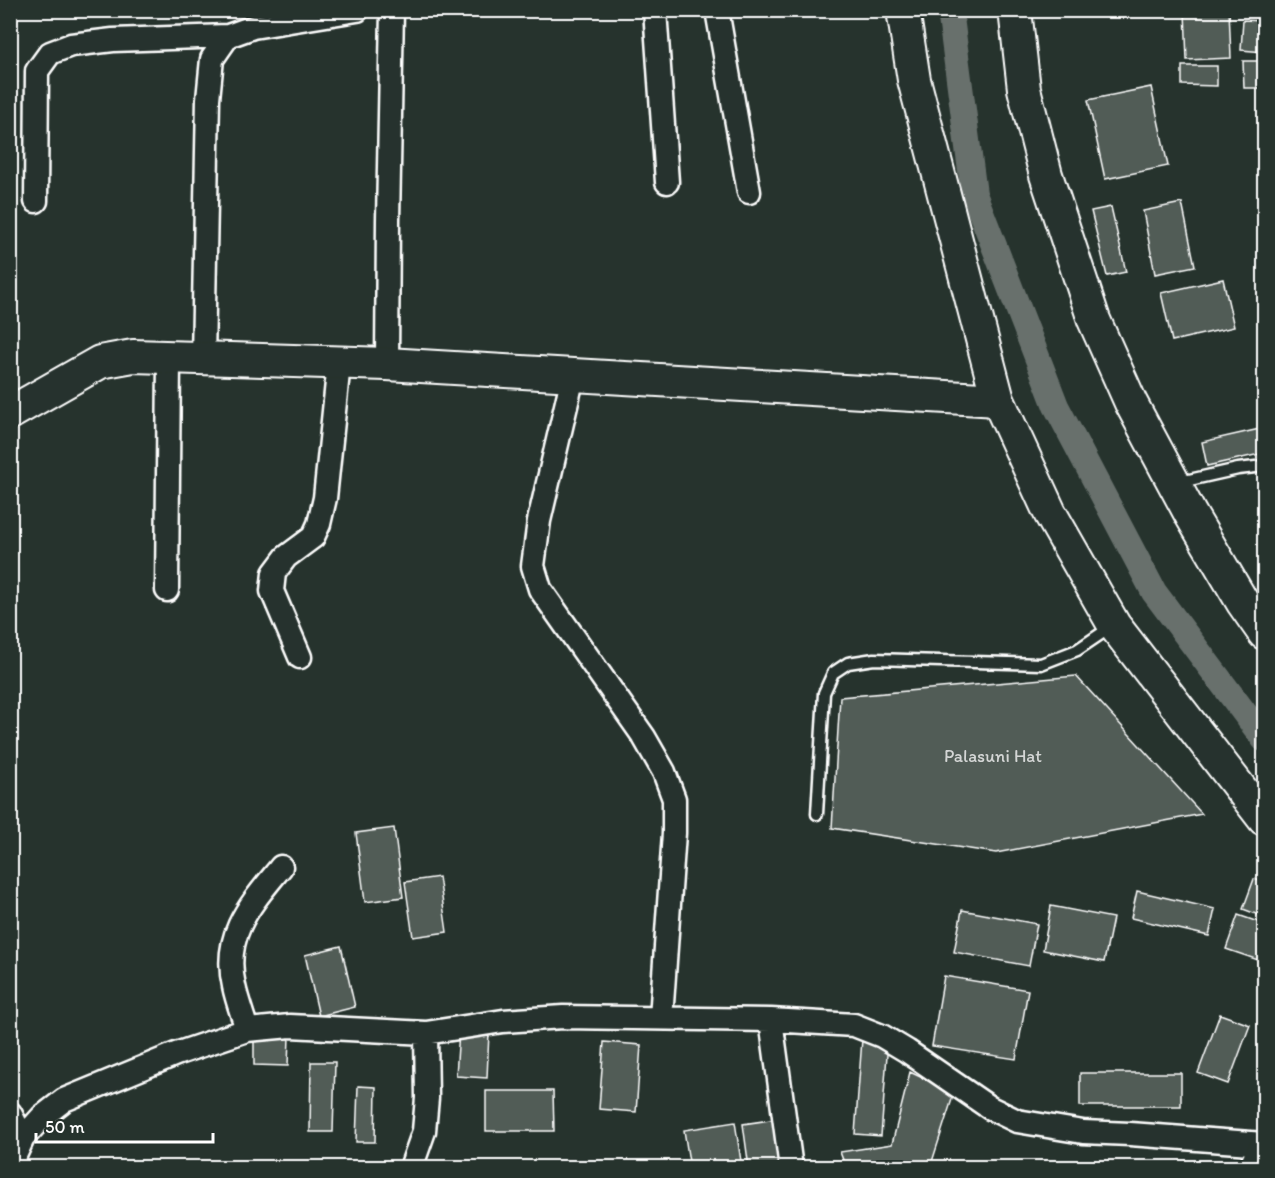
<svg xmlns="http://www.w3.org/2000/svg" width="1275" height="1178" font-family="Itim,sans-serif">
  <rect width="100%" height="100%" fill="#26332d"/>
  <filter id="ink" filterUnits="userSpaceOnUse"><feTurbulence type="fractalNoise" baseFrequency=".0167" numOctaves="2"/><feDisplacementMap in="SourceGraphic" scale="12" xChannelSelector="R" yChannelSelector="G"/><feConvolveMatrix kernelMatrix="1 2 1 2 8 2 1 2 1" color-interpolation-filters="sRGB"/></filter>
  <g filter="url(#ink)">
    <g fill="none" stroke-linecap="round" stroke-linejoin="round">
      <path stroke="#67706c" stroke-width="26" d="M 950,10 L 974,194 L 1056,406 L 1154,592 L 1264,739"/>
    </g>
    <path fill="#515c57" stroke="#fff" stroke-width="1.5" d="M 1229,10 L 1231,58 L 1187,60 L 1185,12 Z
      M 1243,20 L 1264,21 L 1264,52 L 1241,50 Z
      M 1243,61 L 1264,61 L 1264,88 L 1244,88 Z
      M 1182,66 L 1217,66 L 1217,86 L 1182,85 Z
      M 1151,87 L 1168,166 L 1105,179 L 1088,100 Z
      M 1182,203 L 1195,266 L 1155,274 L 1143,211 Z
      M 1111,207 L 1126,272 L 1107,276 L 1091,211 Z
      M 1223,279 L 1234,327 L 1172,341 L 1161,293 Z
      M 1264,428 L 1264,453 L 1207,466 L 1202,442 Z
      M 1076,676 L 1202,814 L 996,853 L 832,828 L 840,697 Z
      M 394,828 L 403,897 L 365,902 L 356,833 Z
      M 439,877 L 447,932 L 413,937 L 405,882 Z
      M 1254,879 L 1264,882 L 1264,917 L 1243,909 Z
      M 1137,891 L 1215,909 L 1209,936 L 1131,918 Z
      M 1051,906 L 1113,918 L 1104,962 L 1043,950 Z
      M 962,910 L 1037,924 L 1029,966 L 954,952 Z
      M 1238,915 L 1264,924 L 1264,962 L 1226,949 Z
      M 341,946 L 355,1007 L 319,1016 L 305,955 Z
      M 944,976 L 1028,990 L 1016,1059 L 932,1046 Z
      M 1220,1014 L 1250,1025 L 1228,1084 L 1198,1073 Z
      M 459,1031 L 489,1032 L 487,1078 L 456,1076 Z
      M 254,1035 L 289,1036 L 288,1066 L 254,1065 Z
      M 862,1039 L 888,1041 L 881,1136 L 855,1134 Z
      M 604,1042 L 641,1045 L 636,1112 L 599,1109 Z
      M 311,1062 L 335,1062 L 333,1132 L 310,1132 Z
      M 910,1072 L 954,1093 L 930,1168 L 846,1168 L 840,1152 L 892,1144 Z
      M 1080,1073 L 1181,1073 L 1181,1106 L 1080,1106 Z
      M 358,1086 L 376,1087 L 375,1142 L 356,1142 Z
      M 486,1091 L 553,1091 L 554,1131 L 486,1131 Z
      M 777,1119 L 784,1168 L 749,1168 L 743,1124 Z
      M 735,1122 L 742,1168 L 690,1168 L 684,1130 Z"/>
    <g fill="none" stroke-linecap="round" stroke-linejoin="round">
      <g stroke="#fff" stroke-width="15">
        <path id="lane" d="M 1176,483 L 1238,469 L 1264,466
          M 817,814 L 824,693 L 833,673 L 848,663 L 874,659 L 1041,664 L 1077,650 L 1111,627"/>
      </g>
      <g stroke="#fff" stroke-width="27">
        <path id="street" d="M 655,10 L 667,182
          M 717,10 L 749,192
          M 36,201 L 37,71 L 50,53 L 71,45 L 113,40 L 228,36
          M 203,359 L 208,99 L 212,59 L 228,36 L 253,27 L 357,10
          M 387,364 L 388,220 L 392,10
          M 573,376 L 539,521 L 533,566 L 540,589 L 644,737 L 664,772 L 674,799 L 674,833 L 661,1018
          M 167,590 L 169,358
          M 300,657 L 272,591 L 274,573 L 286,557 L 313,537 L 319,524 L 325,498 L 339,363
          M 771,1020 L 791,1168
          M 247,1030 C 243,1016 237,1001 234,986 C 222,934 251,904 281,867
          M 10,1113 L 23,1138
          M 10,1166 L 23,1138 L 42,1117 L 64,1100 L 176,1054 L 247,1030 L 290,1026 L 426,1033 L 503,1021 L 563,1017 L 771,1020 L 854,1025 L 882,1036 L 907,1051 L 990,1108 L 1017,1121 L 1083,1132 L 1130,1134 L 1264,1144
          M 411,1168 L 424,1131 L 427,1098 L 426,1033"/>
      </g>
      <g stroke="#fff" stroke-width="36">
        <path id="secondary" d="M 903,10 L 914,80 L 998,400 L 1050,513 L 1114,625 L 1264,819
          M 1015,10 L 1024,89 L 1046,175 L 1094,320 L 1131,403 L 1191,515 L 1243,603 L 1264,633
          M 10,413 L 100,362 L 133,356 L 387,364 L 998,400"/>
      </g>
      <g stroke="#fff" stroke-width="38">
        <path id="highway" d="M 1256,1168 L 1264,1152"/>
      </g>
      <use href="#lane" stroke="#26332d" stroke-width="10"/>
      <use href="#street" stroke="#26332d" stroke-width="22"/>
      <use href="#secondary" stroke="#26332d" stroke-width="32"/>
      <use href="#highway" stroke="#26332d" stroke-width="33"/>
    </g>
  </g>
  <g text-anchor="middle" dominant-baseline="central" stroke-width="6" stroke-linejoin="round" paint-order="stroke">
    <g font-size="18" fill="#d4d6d5">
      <text x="993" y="756">Palasuni Hat</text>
    </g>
  </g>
  <rect width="1275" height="1178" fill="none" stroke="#26332d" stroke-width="36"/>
  <rect x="18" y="18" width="1239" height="1142" fill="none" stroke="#fff" stroke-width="2" filter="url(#ink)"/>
  <path d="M36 1133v9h177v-9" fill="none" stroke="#ffffff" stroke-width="3"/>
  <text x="45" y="1133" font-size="18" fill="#ffffff" stroke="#26332d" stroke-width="4.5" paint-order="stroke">50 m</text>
</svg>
